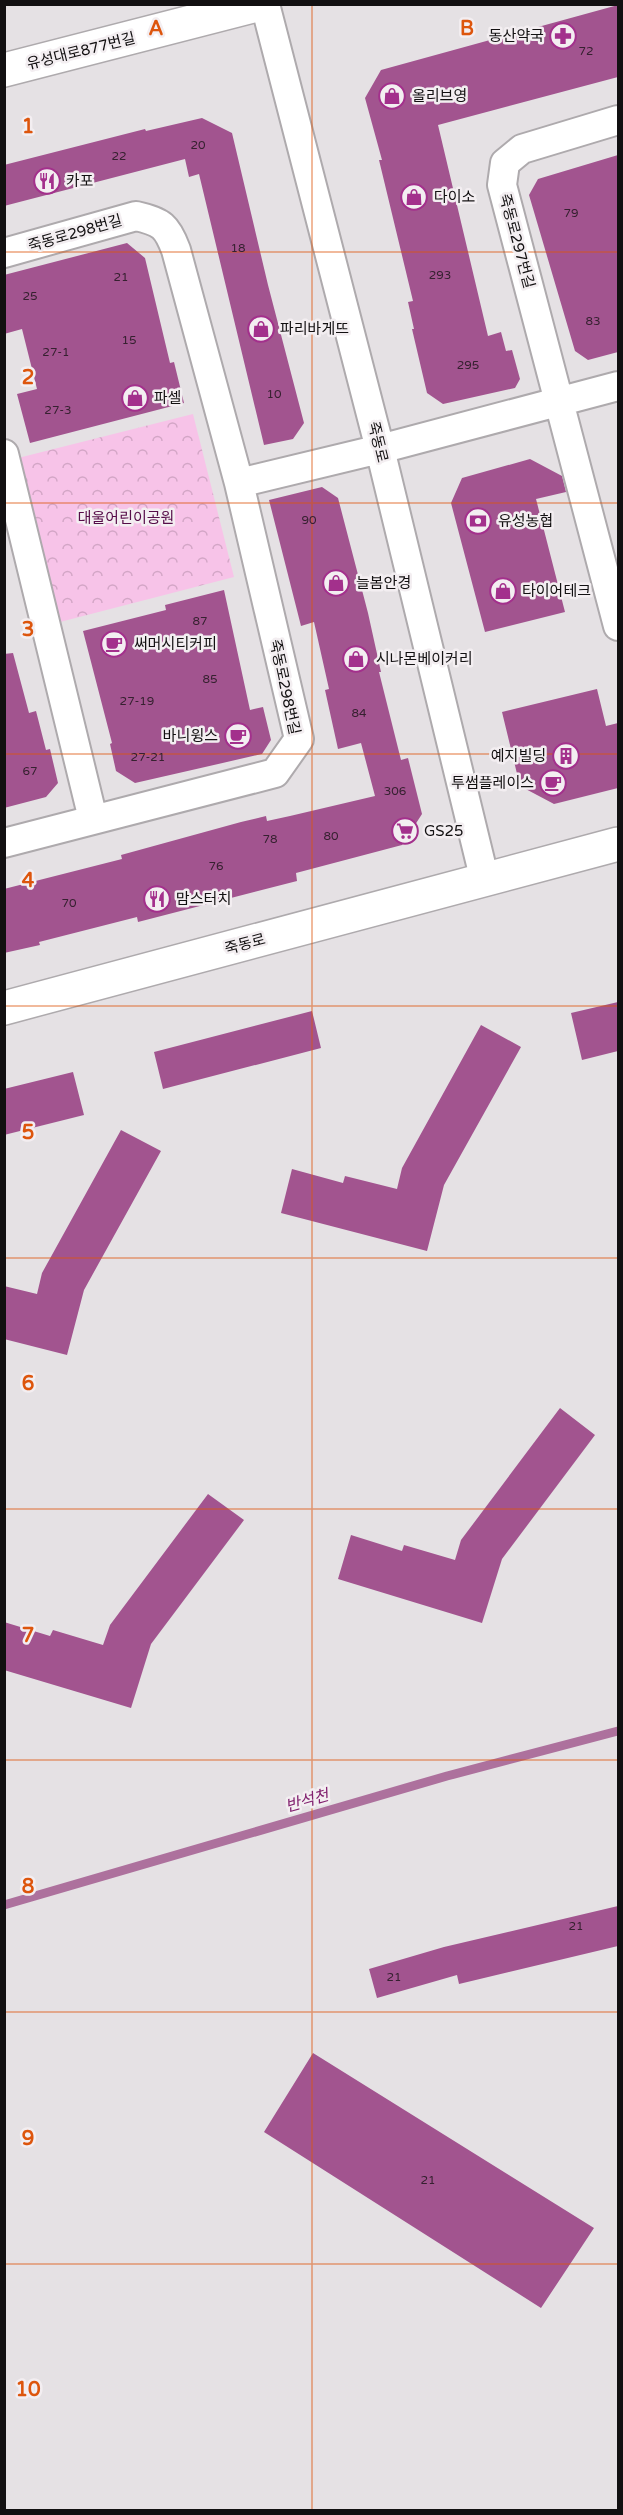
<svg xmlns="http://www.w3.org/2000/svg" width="623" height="2515" font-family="'Varela Round','Noto Sans KR',sans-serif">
  <defs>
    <pattern id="park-crowns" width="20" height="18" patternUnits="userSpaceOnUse" patternTransform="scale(1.5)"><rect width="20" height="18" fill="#f7c3e8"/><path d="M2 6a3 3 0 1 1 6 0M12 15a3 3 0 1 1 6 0" fill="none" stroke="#d3a6c6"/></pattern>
  </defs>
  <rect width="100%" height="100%" fill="#e5e1e4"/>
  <path fill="url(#park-crowns)" d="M 193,414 L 234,577 L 60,622 L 18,458 Z"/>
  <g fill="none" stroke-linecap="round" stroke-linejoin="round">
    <path stroke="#ad719d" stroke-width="9" d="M 4,1905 L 447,1776 L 618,1731"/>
  </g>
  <path fill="#a2548f" d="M 618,5 L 618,77 L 438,125 L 488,336 L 501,332 L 506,351 L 512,350 L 520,379 L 515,388 L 443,404 L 427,393 L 412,329 L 414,329 L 408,302 L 413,301 L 379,160 L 382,160 L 365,98 L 381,70 Z
    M 202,118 L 232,133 L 268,285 L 304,423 L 293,439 L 264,445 L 199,174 L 189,177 L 185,159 L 4,206 L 4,165 L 145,129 L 146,131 Z
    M 618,155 L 618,352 L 588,360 L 575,351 L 529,195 L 538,179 Z
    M 127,243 L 145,258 L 170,363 L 174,362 L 184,403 L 30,443 L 17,394 L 37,389 L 22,329 L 4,334 L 4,275 Z
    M 530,459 L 562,476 L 566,492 L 536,499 L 565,612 L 485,632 L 451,503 L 462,478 Z
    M 322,487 L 338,498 L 368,613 L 381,672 L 379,672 L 401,760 L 408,758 L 422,814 L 402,845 L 296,873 L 297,881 L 138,922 L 137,917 L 39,942 L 40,945 L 4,953 L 4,889 L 122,859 L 121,855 L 241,822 L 266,816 L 267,821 L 290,816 L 375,796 L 361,743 L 338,749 L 325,690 L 329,689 L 314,622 L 301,626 L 269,500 Z
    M 224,590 L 250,710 L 263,707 L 271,740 L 262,754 L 135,783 L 116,771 L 110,744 L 112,743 L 83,631 L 166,610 L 165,605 Z
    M 13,653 L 29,713 L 36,711 L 46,750 L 50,749 L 58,783 L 46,797 L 4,808 L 4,654 Z
    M 597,689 L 606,726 L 618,723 L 618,788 L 554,804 L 520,786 L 502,712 Z
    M 618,1002 L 618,1051 L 582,1060 L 571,1013 Z
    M 312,1011 L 321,1048 L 163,1089 L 154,1052 Z
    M 481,1025 L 521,1047 L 444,1185 L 427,1251 L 281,1213 L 292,1169 L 343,1183 L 345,1176 L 397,1189 L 402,1168 Z
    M 73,1072 L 84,1115 L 4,1135 L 4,1089 Z
    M 121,1130 L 161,1151 L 84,1290 L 67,1355 L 4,1339 L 4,1286 L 37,1294 L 42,1273 Z
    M 560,1408 L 595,1435 L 502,1559 L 482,1623 L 338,1579 L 351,1535 L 402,1551 L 404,1545 L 455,1560 L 461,1540 Z
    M 208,1494 L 244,1520 L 151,1644 L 131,1708 L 4,1670 L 4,1622 L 50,1636 L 53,1630 L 103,1645 L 110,1625 Z
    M 618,1906 L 618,1946 L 459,1984 L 457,1975 L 377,1998 L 369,1969 L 444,1947 Z
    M 313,2053 L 594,2228 L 541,2308 L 264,2132 Z"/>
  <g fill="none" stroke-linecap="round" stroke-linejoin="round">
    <g stroke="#aeaaad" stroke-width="32">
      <path id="minor" d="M 265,4 L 380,449 L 485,881
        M 618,120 L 522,149 L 505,163 L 502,185 L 618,626
        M 4,253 L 136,216 C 162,222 167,226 176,250 L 239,483 L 299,739 L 275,773 L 4,843
        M 4,454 L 93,819
        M 239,483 L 380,449 L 618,386"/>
    </g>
    <g stroke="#aeaaad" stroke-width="36">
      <path id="tertiary" d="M 4,70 L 261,4
        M 4,1008 L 618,844"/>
    </g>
    <use href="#minor" stroke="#fff" stroke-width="28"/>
    <use href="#tertiary" stroke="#fff" stroke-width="33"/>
  </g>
  <path fill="none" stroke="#dd550c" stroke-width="1.5" stroke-opacity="0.55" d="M 312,4 L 312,2510M 4,252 L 618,252M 4,503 L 618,503M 4,754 L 618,754M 4,1006 L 618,1006M 4,1258 L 618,1258M 4,1509 L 618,1509M 4,1760 L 618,1760M 4,2012 L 618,2012M 4,2264 L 618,2264"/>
  <defs>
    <g id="pharmacy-ring" transform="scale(1.35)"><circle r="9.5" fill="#f3eef1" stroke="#a3308c" stroke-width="1.5"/><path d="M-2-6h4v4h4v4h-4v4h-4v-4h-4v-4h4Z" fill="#a3308c"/></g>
    <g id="shop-ring" transform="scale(1.35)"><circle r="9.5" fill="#f3eef1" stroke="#a3308c" stroke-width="1.5"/><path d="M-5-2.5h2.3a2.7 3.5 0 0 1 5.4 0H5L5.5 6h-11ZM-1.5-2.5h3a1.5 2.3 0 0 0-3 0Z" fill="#a3308c"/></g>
    <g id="restaurant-ring" transform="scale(1.35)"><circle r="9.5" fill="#f3eef1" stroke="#a3308c" stroke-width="1.5"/><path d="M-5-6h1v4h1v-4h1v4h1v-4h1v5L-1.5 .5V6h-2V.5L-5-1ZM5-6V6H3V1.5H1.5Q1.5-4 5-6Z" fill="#a3308c"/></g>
    <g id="bank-ring" transform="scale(1.35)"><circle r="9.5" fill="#f3eef1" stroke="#a3308c" stroke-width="1.5"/><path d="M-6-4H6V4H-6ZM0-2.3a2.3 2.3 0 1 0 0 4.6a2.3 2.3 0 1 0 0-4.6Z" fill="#a3308c"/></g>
    <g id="cafe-ring" transform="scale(1.35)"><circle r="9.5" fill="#f3eef1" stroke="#a3308c" stroke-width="1.5"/><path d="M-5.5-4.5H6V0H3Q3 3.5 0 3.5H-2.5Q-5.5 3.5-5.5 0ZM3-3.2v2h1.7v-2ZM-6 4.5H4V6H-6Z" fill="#a3308c"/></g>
    <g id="building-ring" transform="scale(1.35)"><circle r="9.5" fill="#f3eef1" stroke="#a3308c" stroke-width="1.5"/><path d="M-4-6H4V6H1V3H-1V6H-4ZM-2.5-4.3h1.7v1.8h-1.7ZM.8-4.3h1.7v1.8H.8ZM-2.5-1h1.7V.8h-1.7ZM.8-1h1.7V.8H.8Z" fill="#a3308c"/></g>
    <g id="supermarket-ring" transform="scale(1.35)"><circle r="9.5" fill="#f3eef1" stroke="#a3308c" stroke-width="1.5"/><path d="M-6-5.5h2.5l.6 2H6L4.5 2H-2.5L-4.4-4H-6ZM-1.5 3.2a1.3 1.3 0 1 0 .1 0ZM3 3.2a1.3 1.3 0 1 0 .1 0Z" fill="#a3308c"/></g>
  </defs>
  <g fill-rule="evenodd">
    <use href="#pharmacy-ring" x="563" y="36"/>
    <use href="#shop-ring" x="392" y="96"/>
    <use href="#restaurant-ring" x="47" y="181"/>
    <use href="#shop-ring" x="414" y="197"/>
    <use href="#shop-ring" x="261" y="329"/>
    <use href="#shop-ring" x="135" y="398"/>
    <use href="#bank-ring" x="478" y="521"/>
    <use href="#shop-ring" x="336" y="583"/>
    <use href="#shop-ring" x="503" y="591"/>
    <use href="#cafe-ring" x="114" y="644"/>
    <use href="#shop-ring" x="356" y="659"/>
    <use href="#cafe-ring" x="238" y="736"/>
    <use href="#building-ring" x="566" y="756"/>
    <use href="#cafe-ring" x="553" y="783"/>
    <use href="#supermarket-ring" x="405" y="831"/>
    <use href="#restaurant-ring" x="157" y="899"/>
  </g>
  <g text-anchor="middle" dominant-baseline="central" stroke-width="5" stroke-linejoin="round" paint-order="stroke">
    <g font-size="12" fill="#362130">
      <text x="586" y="51">72</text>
      <text x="198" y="145">20</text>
      <text x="119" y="156">22</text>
      <text x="571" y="213">79</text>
      <text x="238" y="248">18</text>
      <text x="440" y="275">293</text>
      <text x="121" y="277">21</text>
      <text x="30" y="296">25</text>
      <text x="593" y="321">83</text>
      <text x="129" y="340">15</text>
      <text x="56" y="352">27-1</text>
      <text x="468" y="365">295</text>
      <text x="274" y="394">10</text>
      <text x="58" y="410">27-3</text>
      <text x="309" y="520">90</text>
      <text x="200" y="621">87</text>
      <text x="210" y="679">85</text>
      <text x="137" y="701">27-19</text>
      <text x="359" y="713">84</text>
      <text x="148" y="757">27-21</text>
      <text x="30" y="771">67</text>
      <text x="395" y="791">306</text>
      <text x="331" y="836">80</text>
      <text x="270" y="839">78</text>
      <text x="216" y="866">76</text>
      <text x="69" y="903">70</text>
      <text x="576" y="1926">21</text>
      <text x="394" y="1977">21</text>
      <text x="428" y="2180">21</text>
    </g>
    <g font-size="15" fill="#121011" stroke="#f3eef1" text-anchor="start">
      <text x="544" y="36" text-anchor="end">동산약국</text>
      <text x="412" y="96">올리브영</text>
      <text x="66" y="181">카포</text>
      <text x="434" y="197">다이소</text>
      <text x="280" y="329">파리바게뜨</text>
      <text x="154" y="398">파셀</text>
      <text x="498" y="521">유성농협</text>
      <text x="356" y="583">늘봄안경</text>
      <text x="522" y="591">타이어테크</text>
      <text x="134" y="644">써머시티커피</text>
      <text x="376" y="659">시나몬베이커리</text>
      <text x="218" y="736" text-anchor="end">바니윙스</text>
      <text x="546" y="756" text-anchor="end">예지빌딩</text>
      <text x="534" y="783" text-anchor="end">투썸플레이스</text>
      <text x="424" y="831">GS25</text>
      <text x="176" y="899">맘스터치</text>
    </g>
    <g font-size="15" fill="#121011" stroke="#f3eef1">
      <text transform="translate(81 51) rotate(-14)">유성대로877번길</text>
      <text transform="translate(75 233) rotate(-16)">죽동로298번길</text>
      <text transform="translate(517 241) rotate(75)">죽동로297번길</text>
      <text transform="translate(378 442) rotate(76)">죽동로</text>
      <text transform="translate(285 687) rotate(78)">죽동로298번길</text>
      <text transform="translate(245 944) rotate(-15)">죽동로</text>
    </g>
    <g font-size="15" fill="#560c49" stroke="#f3eef1">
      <text x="126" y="518">대울어린이공원</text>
    </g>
    <g font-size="16" font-style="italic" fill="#82216f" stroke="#f3eef1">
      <text transform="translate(307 1801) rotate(-16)">반석천</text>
    </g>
  </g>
  <g font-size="20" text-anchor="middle" font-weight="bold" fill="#dd550c" stroke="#f3eef1" stroke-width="5" stroke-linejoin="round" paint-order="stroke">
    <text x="156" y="35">A</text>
    <text x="467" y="35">B</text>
    <text x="28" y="133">1</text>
    <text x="28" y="384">2</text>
    <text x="28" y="636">3</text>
    <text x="28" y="887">4</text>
    <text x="28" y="1139">5</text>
    <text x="28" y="1390">6</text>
    <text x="28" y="1642">7</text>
    <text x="28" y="1893">8</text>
    <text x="28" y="2145">9</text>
    <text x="28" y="2396">10</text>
  </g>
  <rect width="623" height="2515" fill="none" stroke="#121011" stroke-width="12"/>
</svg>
